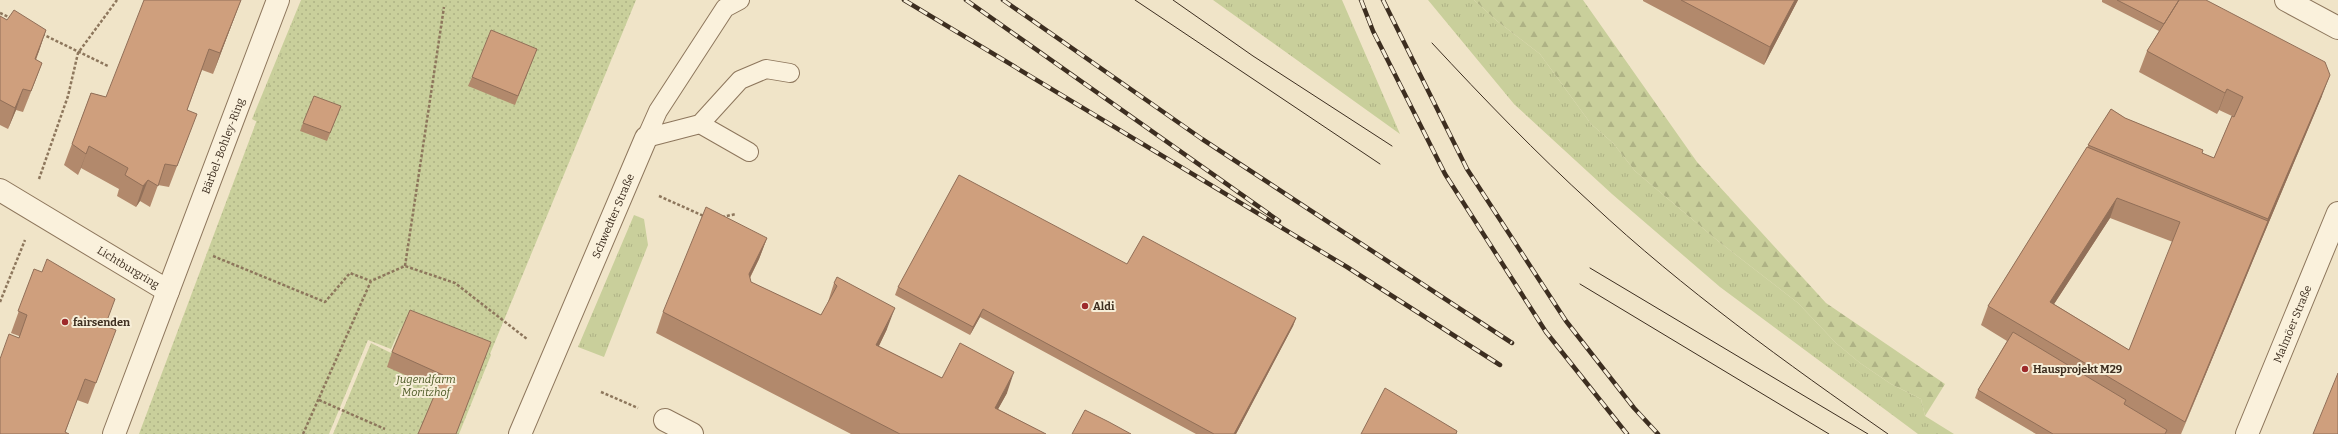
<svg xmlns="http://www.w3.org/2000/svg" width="2338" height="434" font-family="Bitter,serif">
  <defs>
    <pattern id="grass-tufts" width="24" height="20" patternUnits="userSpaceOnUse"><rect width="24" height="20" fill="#c9cf9b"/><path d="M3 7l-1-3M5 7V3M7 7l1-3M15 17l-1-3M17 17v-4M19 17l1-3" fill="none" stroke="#aeb285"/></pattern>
    <pattern id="forest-firs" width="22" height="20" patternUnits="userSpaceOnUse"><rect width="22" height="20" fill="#c9cf9b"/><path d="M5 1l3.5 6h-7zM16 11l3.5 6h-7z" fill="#aeb285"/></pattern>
    <pattern id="park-dots" width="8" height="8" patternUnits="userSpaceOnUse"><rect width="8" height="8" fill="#c9cf9b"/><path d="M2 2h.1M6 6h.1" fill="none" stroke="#aeb285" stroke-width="1.8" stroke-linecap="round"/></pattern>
  </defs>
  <rect width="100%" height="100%" fill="#f0e4c8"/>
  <path fill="url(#grass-tufts)" d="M 301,0 L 324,0 L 263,125 L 252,119 Z
    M 1213,0 L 1342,0 L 1400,134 Z
    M 1428,0 L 1474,0 L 1497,21 L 1540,54 L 1591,124 L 1613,143 L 1635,171 L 1718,241 L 1798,303 L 1836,343 L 1860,363 L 1891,384 L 1921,399 L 1925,416 L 1954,434 L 1918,434 L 1720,287 L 1612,194 L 1514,104 Z
    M 634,215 L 644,219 L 648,245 L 604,357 L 578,347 Z"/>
  <path fill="url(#forest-firs)" d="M 1474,0 L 1583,0 L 1697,162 L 1826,303 L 1945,384 L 1925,416 L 1921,399 L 1891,384 L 1860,363 L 1836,343 L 1798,303 L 1718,241 L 1635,171 L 1613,143 L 1591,124 L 1540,54 L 1497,21 Z"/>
  <path fill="url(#park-dots)" d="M 302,0 L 636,0 L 490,354 L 491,355 L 459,434 L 333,434 L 371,343 L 391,353 L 402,324 L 391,349 L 368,340 L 329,434 L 139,434 Z"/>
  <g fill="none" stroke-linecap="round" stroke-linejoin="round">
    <g stroke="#8d765c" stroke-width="20">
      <path id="service" d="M 700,124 L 740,80 L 766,69 L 790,73
        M 646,138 L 658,111 L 725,8 L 740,0
        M 646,138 L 700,124 L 749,152"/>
    </g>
    <g stroke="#8d765c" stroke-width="24">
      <g id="minor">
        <path d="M 2286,0 L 2338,28"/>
        <path id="s1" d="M 0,190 L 168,291"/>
        <path d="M 665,420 L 692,434"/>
        <path id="s2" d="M 114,434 L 278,0"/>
        <path id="s3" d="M 520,434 L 646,138"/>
        <path id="s4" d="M 2247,434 L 2338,213"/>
      </g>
    </g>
    <path stroke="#8d765c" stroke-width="2.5" stroke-dasharray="3 2" stroke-linecap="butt" d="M 0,13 L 11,18
      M 42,34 L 108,66
      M 39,179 L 68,96 L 78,53 L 117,0
      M 659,196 L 706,217
      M 722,217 L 736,214
      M 213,256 L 325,302 L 350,273 L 371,281
      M 405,266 L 444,7
      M 0,302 L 25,240
      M 601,392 L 638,408
      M 319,400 L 385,429
      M 303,434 L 371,281 L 405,266 L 455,283 L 527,339"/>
    <use href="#service" stroke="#faf1dc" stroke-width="18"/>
    <use href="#minor" stroke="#faf1dc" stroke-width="22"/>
    <path stroke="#3d2e20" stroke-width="1" d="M 1135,0 L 1380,164
      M 1173,0 L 1253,56 L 1392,146
      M 1432,43 C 1484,99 1536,153 1592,204 C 1683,289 1786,363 1888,434
      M 1590,268 L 1868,434
      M 1580,284 L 1829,434"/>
    <g stroke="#3d2e20" stroke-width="4.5">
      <path id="rail" d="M 904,0 L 1347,267 L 1500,365
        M 966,0 L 1279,221
        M 1003,0 L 1202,139 L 1512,343
        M 1361,0 L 1373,31 L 1445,174 L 1546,332 L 1627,434
        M 1383,0 L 1467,169 L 1566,321 L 1634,408 L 1658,434"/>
    </g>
    <use href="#rail" stroke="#f7eed8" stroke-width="3" stroke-dasharray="9" stroke-linecap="butt"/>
  </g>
  <path fill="#b2896c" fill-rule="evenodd" d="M 241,0 L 213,74 L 202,70 L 187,110 L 189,135 L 169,187 L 158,185 L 150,207 L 140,201 L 136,207 L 117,196 L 119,189 L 81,168 L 78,175 L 64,165 L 91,93 L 106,97 Z
    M 1643,0 L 1798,0 L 1764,65 L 1643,1 Z
    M 2102,0 L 2206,0 L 2322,96 L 2261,241 L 2181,434 L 2036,434 L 1975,398 L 1978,390 L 2007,341 L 1981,325 L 1988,306 L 2111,109 L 2125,118 L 2203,150 L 2202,153 L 2214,158 L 2232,116 L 2219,110 L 2217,114 L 2139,72 L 2147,51 L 2159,31 L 2102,2 ZM 2110,218 L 2173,242 L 2129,350 L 2054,304 Z
    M 0,16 L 7,20 L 46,30 L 36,60 L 42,63 L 23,112 L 16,110 L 8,129 L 0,125 Z
    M 537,49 L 515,105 L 468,86 L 472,77 Z
    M 341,106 L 327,141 L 300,131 L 303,123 Z
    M 767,238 L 759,259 L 750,278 L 751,282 L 821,315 L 827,305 L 834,283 L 887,329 L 879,346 L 942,378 L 1007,393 L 998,409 L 1046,434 L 851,434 L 656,333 L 663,312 Z
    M 1127,264 L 1296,318 L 1293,326 L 1236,434 L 1196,434 L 980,317 L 970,335 L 895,295 L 898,287 Z
    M 34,269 L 105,326 L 108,351 L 88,404 L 77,400 L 65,433 L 0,434 L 19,336 L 11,333 Z
    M 491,342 L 456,434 L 418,434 L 437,389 L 387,367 L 392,352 Z"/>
  <path fill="#916f58" d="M 241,0 L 213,74 L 220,53 Z
    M 1795,0 L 1798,0 L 1764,65 L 1770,47 Z
    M 46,30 L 39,51 L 27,80 L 35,59 Z
    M 42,63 L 34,84 L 23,112 L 31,91 Z
    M 2330,75 L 2322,96 L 2261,241 L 2181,434 L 2268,219 Z
    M 23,89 L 16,110 L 8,129 L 15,108 Z
    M 2227,89 L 2219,110 L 2217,114 L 2225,93 Z
    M 89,146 L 81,168 L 78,175 L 86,154 Z
    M 148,180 L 140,201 L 136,207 L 143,186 Z
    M 2117,198 L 2110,218 L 2043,321 L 2050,302 Z
    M 767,238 L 759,259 L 741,295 L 749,274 Z
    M 895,308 L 887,329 L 869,366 L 876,345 Z
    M 983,309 L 980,317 L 970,335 L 973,327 Z
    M 1296,318 L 1293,326 L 1236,434 L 1234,434 Z
    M 1014,372 L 1007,393 L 987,429 L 995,408 Z"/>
  <path fill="#cf9f7d" stroke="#916f58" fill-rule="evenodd" d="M 144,0 L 241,0 L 220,53 L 209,49 L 187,110 L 197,114 L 177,166 L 165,164 L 158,186 L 148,180 L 143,186 L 125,175 L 128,168 L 89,146 L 86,154 L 72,144 L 91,93 L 106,97 Z
    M 1681,0 L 1795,0 L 1770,47 Z
    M 2117,0 L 2179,0 L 2164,24 Z
    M 2179,0 L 2206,0 L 2325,62 L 2330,75 L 2268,219 L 2088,145 L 2111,109 L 2125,118 L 2203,150 L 2202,153 L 2214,158 L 2232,116 L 2234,117 L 2243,97 L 2227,89 L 2225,93 L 2147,51 Z
    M 14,10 L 46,30 L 35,59 L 42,63 L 31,91 L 23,89 L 15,108 L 0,100 L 0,16 L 7,20 Z
    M 491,30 L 537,49 L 518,96 L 472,77 Z
    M 314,96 L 341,106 L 330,133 L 303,123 Z
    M 2087,147 L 2268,221 L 2185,422 L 1988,306 ZM 2117,198 L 2180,222 L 2129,350 L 2050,302 Z
    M 959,175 L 1127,264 L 1143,236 L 1296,318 L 1234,434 L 1214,434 L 983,309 L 973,327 L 898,287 Z
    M 706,207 L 767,238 L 749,274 L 751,282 L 821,315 L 837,286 L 834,283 L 837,277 L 895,308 L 876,345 L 942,378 L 960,343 L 1014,372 L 995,408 L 1046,434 L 900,434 L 663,312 Z
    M 47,259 L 115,299 L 105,326 L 116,330 L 96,383 L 85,379 L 65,432 L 69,434 L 0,434 L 0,359 L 9,334 L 19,338 L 27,315 L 18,311 L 34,269 L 42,272 Z
    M 410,310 L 491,342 L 456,434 L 418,434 L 443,375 L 392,352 Z
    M 2013,332 L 2126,400 L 2124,404 L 2167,430 L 2165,434 L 2053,434 L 1978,390 Z
    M 2338,373 L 2338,434 L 2313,434 Z
    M 1385,388 L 1457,431 L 1456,434 L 1361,434 Z
    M 1085,410 L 1109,422 L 1131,434 L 1072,434 Z"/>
  <g fill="#9e2a2b" stroke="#f7eed8" stroke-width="1.5">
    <circle cx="1085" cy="306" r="4"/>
    <circle cx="65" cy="322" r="4"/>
    <circle cx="2025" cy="369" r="4"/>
  </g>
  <g text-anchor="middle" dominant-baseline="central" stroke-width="4" stroke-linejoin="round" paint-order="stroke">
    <g font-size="11" fill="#3d2e20" stroke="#f7eed8">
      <text stroke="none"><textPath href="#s2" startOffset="308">Bärbel-Bohley-Ring</textPath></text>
      <text stroke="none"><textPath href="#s3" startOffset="237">Schwedter Straße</textPath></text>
      <text stroke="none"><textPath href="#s1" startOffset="150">Lichtburgring</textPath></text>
      <text stroke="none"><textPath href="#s4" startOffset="119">Malmöer Straße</textPath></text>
    </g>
    <g font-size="11" font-weight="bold" fill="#3d2e20" stroke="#f7eed8" text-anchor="start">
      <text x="1093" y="306">Aldi</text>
      <text x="73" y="322">fairsenden</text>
      <text x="2033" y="369">Hausprojekt M29</text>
    </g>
    <g font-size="11" font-style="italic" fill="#4d5a26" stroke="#f7eed8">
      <text x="426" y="379">Jugendfarm<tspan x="426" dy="13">Moritzhof</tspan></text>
    </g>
  </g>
</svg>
